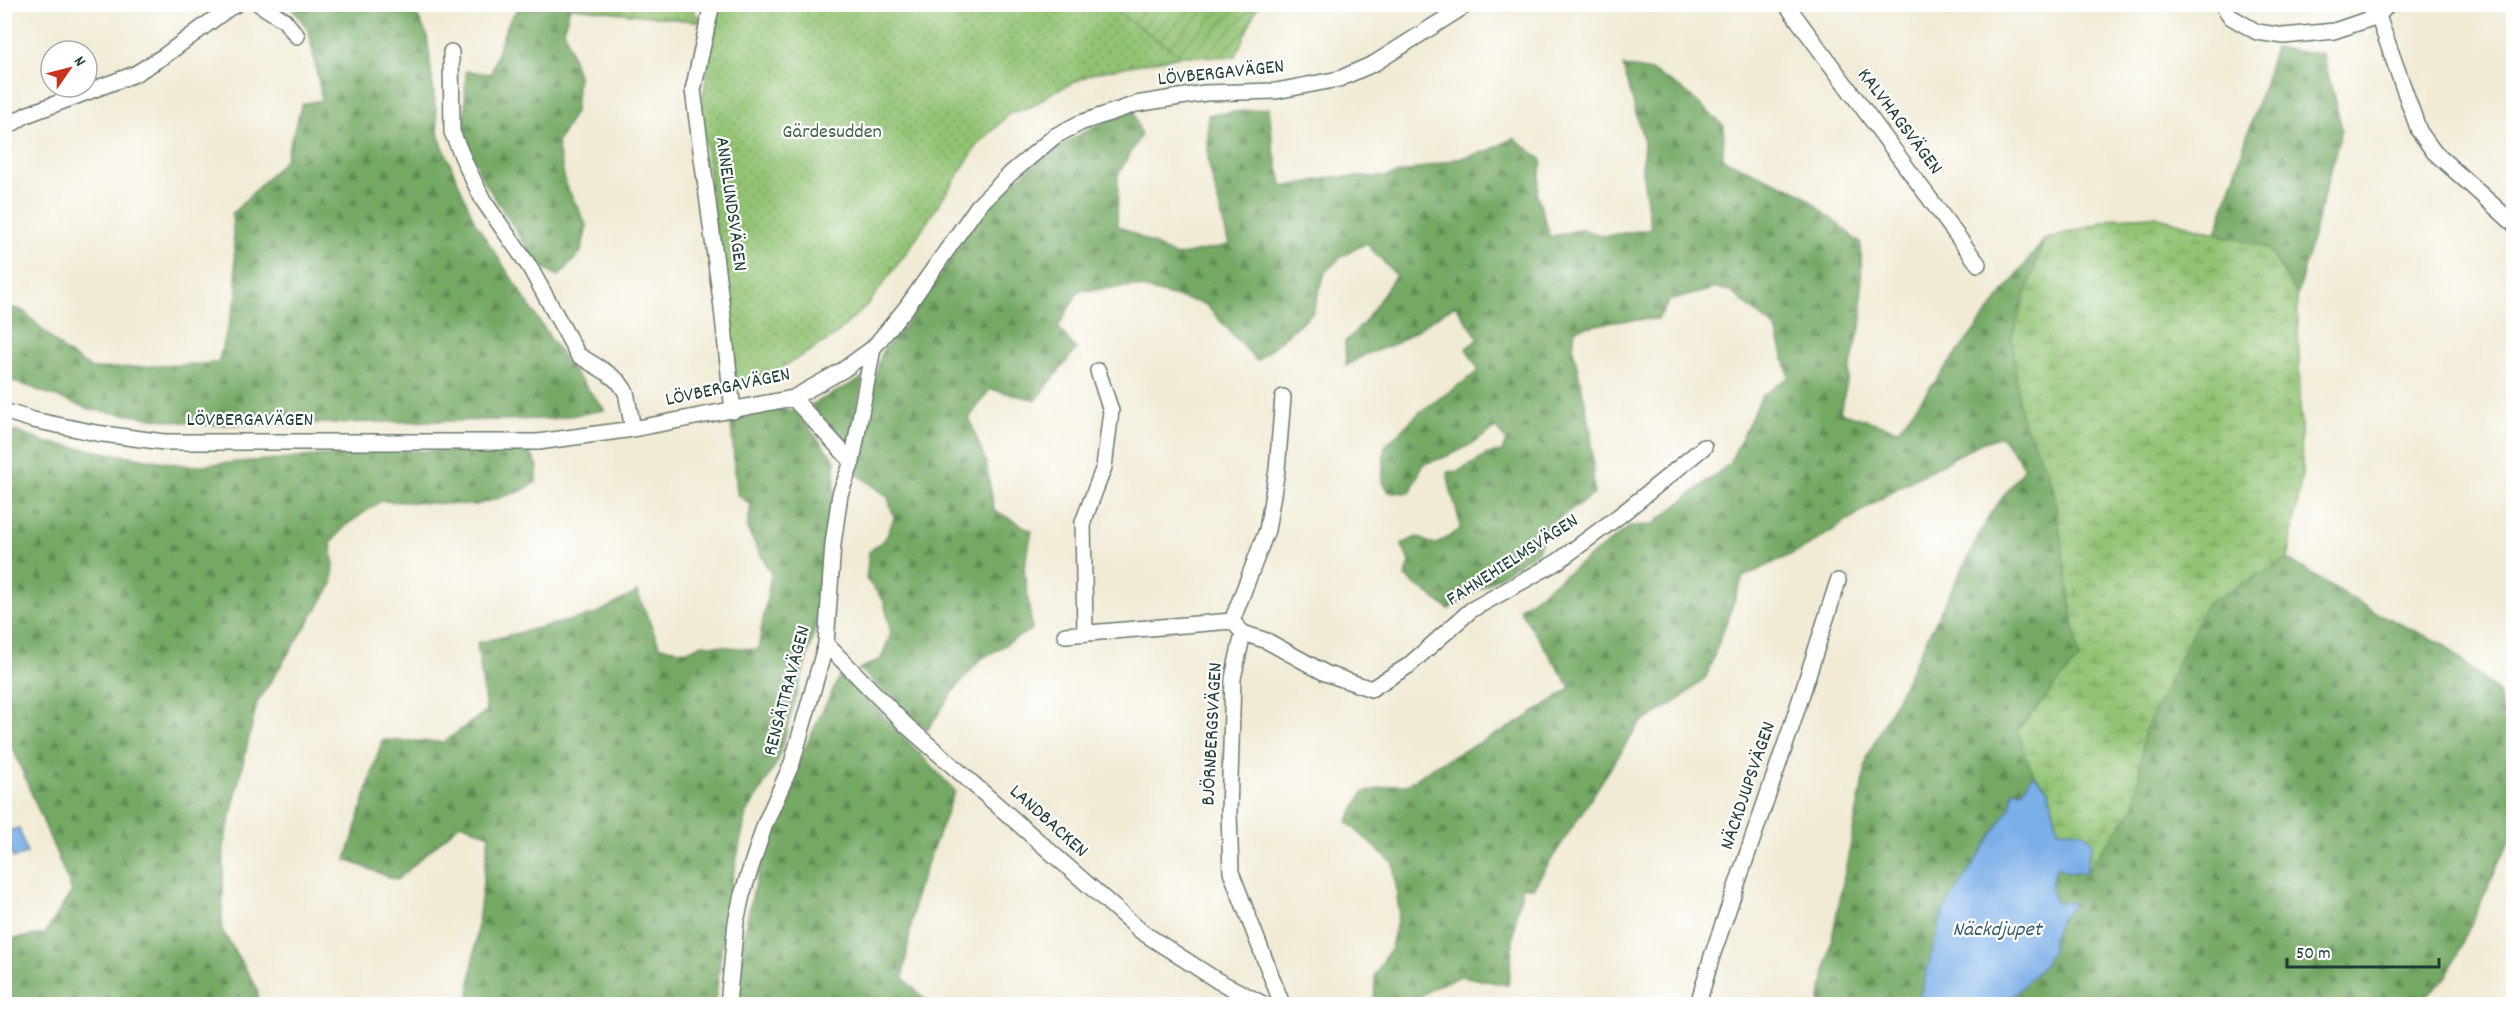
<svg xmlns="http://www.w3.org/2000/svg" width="2518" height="1009" font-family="Dekko,sans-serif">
  <defs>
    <pattern id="forest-firs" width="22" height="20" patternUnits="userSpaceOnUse" patternTransform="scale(1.5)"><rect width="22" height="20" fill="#75a864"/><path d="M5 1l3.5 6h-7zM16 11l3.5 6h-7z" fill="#5f8a53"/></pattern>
    <pattern id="wetland-marsh" width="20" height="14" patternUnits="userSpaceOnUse" patternTransform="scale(1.5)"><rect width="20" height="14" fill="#92c272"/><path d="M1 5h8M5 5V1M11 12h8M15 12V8" fill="none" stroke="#779f5e"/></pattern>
    <pattern id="park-dots" width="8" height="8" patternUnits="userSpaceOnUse" patternTransform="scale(1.5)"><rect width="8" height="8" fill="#92c272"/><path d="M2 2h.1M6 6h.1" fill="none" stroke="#779f5e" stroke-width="1.8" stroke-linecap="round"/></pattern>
    <pattern id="garden-furrows" width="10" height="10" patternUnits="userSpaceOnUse" patternTransform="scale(1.5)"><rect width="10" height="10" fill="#92c272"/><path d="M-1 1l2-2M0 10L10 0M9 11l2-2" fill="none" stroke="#779f5e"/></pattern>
  </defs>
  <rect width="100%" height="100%" fill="#fff"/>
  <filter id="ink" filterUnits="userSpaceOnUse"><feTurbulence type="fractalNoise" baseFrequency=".0167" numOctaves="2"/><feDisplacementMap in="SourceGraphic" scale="12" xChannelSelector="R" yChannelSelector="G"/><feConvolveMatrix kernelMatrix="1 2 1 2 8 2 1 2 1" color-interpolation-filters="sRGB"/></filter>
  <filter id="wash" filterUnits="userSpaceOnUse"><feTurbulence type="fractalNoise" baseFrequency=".008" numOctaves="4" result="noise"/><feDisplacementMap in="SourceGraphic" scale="24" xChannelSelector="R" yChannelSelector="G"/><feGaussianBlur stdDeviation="1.35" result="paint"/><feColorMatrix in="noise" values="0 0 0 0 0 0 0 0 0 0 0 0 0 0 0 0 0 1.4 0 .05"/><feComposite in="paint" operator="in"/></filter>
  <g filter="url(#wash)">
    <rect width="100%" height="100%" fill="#f1ebd5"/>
    <path fill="url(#forest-firs)" stroke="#4a724c" stroke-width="1.5" d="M 523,4 L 559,4 L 570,7 L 564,29 L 578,76 L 575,112 L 557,143 L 566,185 L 587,226 L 581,252 L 559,276 L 538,265 L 482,178 L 464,133 L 466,71 L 491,74 C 498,51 504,20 523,4 Z
      M 290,5 L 412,5 L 427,35 L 439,137 L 475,222 L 566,362 L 605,410 L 551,419 L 204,425 L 92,410 L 5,378 L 5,305 L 23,311 L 66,352 L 92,369 L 218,363 L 237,295 L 232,214 L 285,160 L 302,104 L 322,100 L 309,31 Z
      M 2275,48 L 2323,54 L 2342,129 L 2297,295 L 2302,474 L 2288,559 L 2371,610 L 2443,644 L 2497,691 L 2512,741 L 2513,833 L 2447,976 L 2418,1004 L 1819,1004 L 1868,755 L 1989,516 L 2025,467 L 2001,436 L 1981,443 L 1894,490 L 1807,547 L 1743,577 L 1706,677 L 1679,700 L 1639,724 L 1533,888 L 1523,886 L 1516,915 L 1508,985 L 1461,976 L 1436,986 L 1410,1004 L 1374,1004 L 1375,975 L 1391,947 L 1399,912 L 1393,863 L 1347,822 L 1363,793 L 1393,785 L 1407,785 L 1438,764 L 1518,723 L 1571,688 L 1519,609 L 1631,526 L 1652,525 L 1729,464 L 1762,396 L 1789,377 L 1776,329 L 1730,291 L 1716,288 L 1669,301 L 1658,319 L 1618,321 L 1575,329 L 1573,349 L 1591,430 L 1594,494 L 1545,528 L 1538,551 L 1449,609 L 1405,577 L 1410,563 L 1401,544 L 1417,537 L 1435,545 L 1460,530 C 1460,509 1448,494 1448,472 L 1458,471 L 1474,463 L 1487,454 L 1502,452 L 1506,440 L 1496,428 C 1473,444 1452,457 1423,464 L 1410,493 L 1389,492 L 1382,480 L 1385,446 L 1421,411 L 1479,371 L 1466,348 L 1479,339 L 1455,305 L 1395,344 L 1366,354 L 1346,366 L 1345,342 L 1364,323 L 1396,275 L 1366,243 L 1341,257 L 1325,272 L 1313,312 L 1257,361 L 1205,304 L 1134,286 L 1079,291 L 1058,327 L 1076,349 L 1036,400 L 990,389 L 969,418 L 986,463 L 994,510 L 1032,531 L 1024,568 L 1032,629 L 981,659 L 955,689 L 927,730 L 859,669 L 881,659 L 891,633 L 884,601 L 866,579 L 869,552 L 886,538 L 894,518 L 888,497 L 857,474 L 865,417 L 882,351 L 899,334 L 941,274 L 979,213 L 1038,161 L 1089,129 L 1133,110 L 1141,135 L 1118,175 L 1117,225 L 1176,256 L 1229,245 L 1208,161 L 1208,115 L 1269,108 L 1273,148 L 1283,187 L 1335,177 L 1385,177 L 1488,151 L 1514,138 L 1542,160 L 1537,194 L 1550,237 L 1581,229 L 1604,236 L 1651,229 L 1642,171 L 1644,142 L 1623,66 L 1652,71 L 1685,91 L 1724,126 L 1723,159 L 1801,193 L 1861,244 L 1862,319 L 1840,412 L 1898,430 L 2044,240 L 2116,218 L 2155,216 L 2216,233 Z
      M 863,378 L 849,443 L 819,417 L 811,405 Z
      M 763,408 L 794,410 L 835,460 L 834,500 L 818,618 L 778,761 L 746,815 L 727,904 L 715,1004 L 476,1004 L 469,994 L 489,835 L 461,823 L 397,880 L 346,860 L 382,740 L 444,742 L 486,711 L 477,643 L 596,614 L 637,592 L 660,647 L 688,651 L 702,644 L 758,650 L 771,574 L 747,529 L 751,505 L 737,494 L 731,423 Z
      M 5,428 L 48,443 L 190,466 L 377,451 L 529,451 L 538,466 L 536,482 L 521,491 L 476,505 L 381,501 L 345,526 L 331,543 L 334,566 L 332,585 L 257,703 L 224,845 L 222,930 L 257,988 L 259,1004 L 5,1004 L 5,940 L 45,934 L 72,891 L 13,749 L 5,739 Z
      M 842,672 L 955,791 L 916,893 L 903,978 L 930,1004 L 737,1004 C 740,978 741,949 746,923 C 764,835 801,751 842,672 Z"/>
    <path fill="url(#wetland-marsh)" stroke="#588053" stroke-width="1.5" d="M 2155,216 L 2268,248 L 2297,295 L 2302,474 L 2288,559 L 2206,604 L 2144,732 L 2135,806 L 2086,872 L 2089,852 L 2082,831 L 2058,830 L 2049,790 L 2033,774 L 2017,731 L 2079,658 L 2053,486 L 2020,413 L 2012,336 L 2044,240 L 2116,218 Z"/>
    <path fill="url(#park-dots)" stroke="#588053" stroke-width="1.5" d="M 559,5 L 690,5 L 701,22 L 571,7 Z
      M 719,5 L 1258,5 L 1203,56 L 1181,56 L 1094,73 L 1053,92 L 1033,106 L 1010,113 L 977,146 L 911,246 L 870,302 L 833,337 L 768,376 L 734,384 L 701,107 Z"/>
    <path fill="url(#garden-furrows)" stroke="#588053" stroke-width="1.5" d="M 1107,5 L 1258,5 L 1235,57 L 1181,56 Z"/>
    <path fill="#7aafe8" stroke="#4c768e" stroke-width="1.5" d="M 2033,774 L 2049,790 L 2058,830 L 2082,831 L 2093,843 L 2089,852 L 2086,872 L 2069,872 L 2056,867 L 2050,887 L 2056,902 L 2076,903 L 2060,919 L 2053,937 L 2053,947 L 2045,964 L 2011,998 L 2008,1004 L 1918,1004 L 1943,912 L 2010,807 L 2013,790 L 2023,791 Z
      M 19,828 L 27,854 L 13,858 L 5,832 Z"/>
  </g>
  <g filter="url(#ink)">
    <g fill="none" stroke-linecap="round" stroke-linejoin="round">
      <g stroke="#687a6c" stroke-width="18">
        <path id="minor" d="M 259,4 L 284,20 L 297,36
          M 712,4 L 693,90 L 722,308 L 733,411
          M 1786,4 L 1978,264
          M 2222,4 L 2231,17 L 2257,32 L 2284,36 L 2334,31 L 2378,16 L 2388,4
          M 2378,16 L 2419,131 L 2434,152 L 2514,224
          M 451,52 L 452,132 L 466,165 L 483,200 L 529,266 L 578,355 L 606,372 L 619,382 L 626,392 L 633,429
          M 4,129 L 26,115 L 135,74 L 164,56 L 229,8 L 237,4
          M 1283,397 L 1277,470 L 1267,530 L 1232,621 L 1243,633 L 1267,641 L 1325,673 L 1371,689 L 1408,666 L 1471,610 L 1557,562 L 1623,513 L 1704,447
          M 793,398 L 852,462
          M 4,411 L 33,420 L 96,433 L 164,442 L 538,442 L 633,429 L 793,398 L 843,370 L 873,348 L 906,308 L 978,206 L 1010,174 L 1055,136 L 1080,123 L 1136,104 L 1205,93 L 1276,91 L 1339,79 L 1375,63 L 1468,4
          M 1085,632 L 1083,522 L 1104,467 L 1111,411 L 1098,371
          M 1243,633 L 1233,678 L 1229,813 L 1231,872 L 1282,1004
          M 1065,635 L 1232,621
          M 826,644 L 907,726 L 1142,932 L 1218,981 L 1263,1004
          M 728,1004 L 736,922 L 742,895 L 765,824 L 792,763 L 826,644 L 833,544 L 840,494 L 852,462 L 873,348
          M 1698,1004 L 1712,956 L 1791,728 L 1838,581"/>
      </g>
      <use href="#minor" stroke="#fff" stroke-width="15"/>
    </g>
  </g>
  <g text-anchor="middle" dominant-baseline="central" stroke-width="4.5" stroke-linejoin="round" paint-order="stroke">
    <g font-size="20" fill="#1f3d34" stroke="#fff">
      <text transform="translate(1221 74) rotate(-6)">LÖVBERGAVÄGEN</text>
      <text transform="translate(1899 122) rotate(53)">KALVHAGSVÄGEN</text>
      <text transform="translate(730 204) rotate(82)">ANNELUNDSVÄGEN</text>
      <text transform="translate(728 388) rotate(-12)">LÖVBERGAVÄGEN</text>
      <text x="250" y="421">LÖVBERGAVÄGEN</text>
      <text transform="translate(1513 561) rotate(-33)">FAHNEHIELMSVÄGEN</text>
      <text transform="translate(788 691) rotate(-75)">RENSÄTTRAVÄGEN</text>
      <text transform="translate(1213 734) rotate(-87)">BJÖRNBERGSVÄGEN</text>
      <text transform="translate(1749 786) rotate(-71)">NÄCKDJUPSVÄGEN</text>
      <text transform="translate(1048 822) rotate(42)">LANDBACKEN</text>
    </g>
    <g font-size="20" fill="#426547" stroke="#fff">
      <text x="832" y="133">Gärdesudden</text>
    </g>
    <g font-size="21" font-style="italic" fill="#3a5f6a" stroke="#fff">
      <text x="1997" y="931">Näckdjupet</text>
    </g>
  </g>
  <rect width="2518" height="1009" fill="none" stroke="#fff" stroke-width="24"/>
  <g transform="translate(69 69) rotate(55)"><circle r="28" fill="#ffffff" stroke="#a5b1ae" stroke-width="1.5"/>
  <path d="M0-4.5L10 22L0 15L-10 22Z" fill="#c8321e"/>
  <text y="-9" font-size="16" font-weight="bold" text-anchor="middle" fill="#1f3d34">N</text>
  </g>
  <path d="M2287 958v9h152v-9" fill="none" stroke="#1f3d34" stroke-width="3"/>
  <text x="2296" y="958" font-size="18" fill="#1f3d34" stroke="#ffffff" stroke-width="4.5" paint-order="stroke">50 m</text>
</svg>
